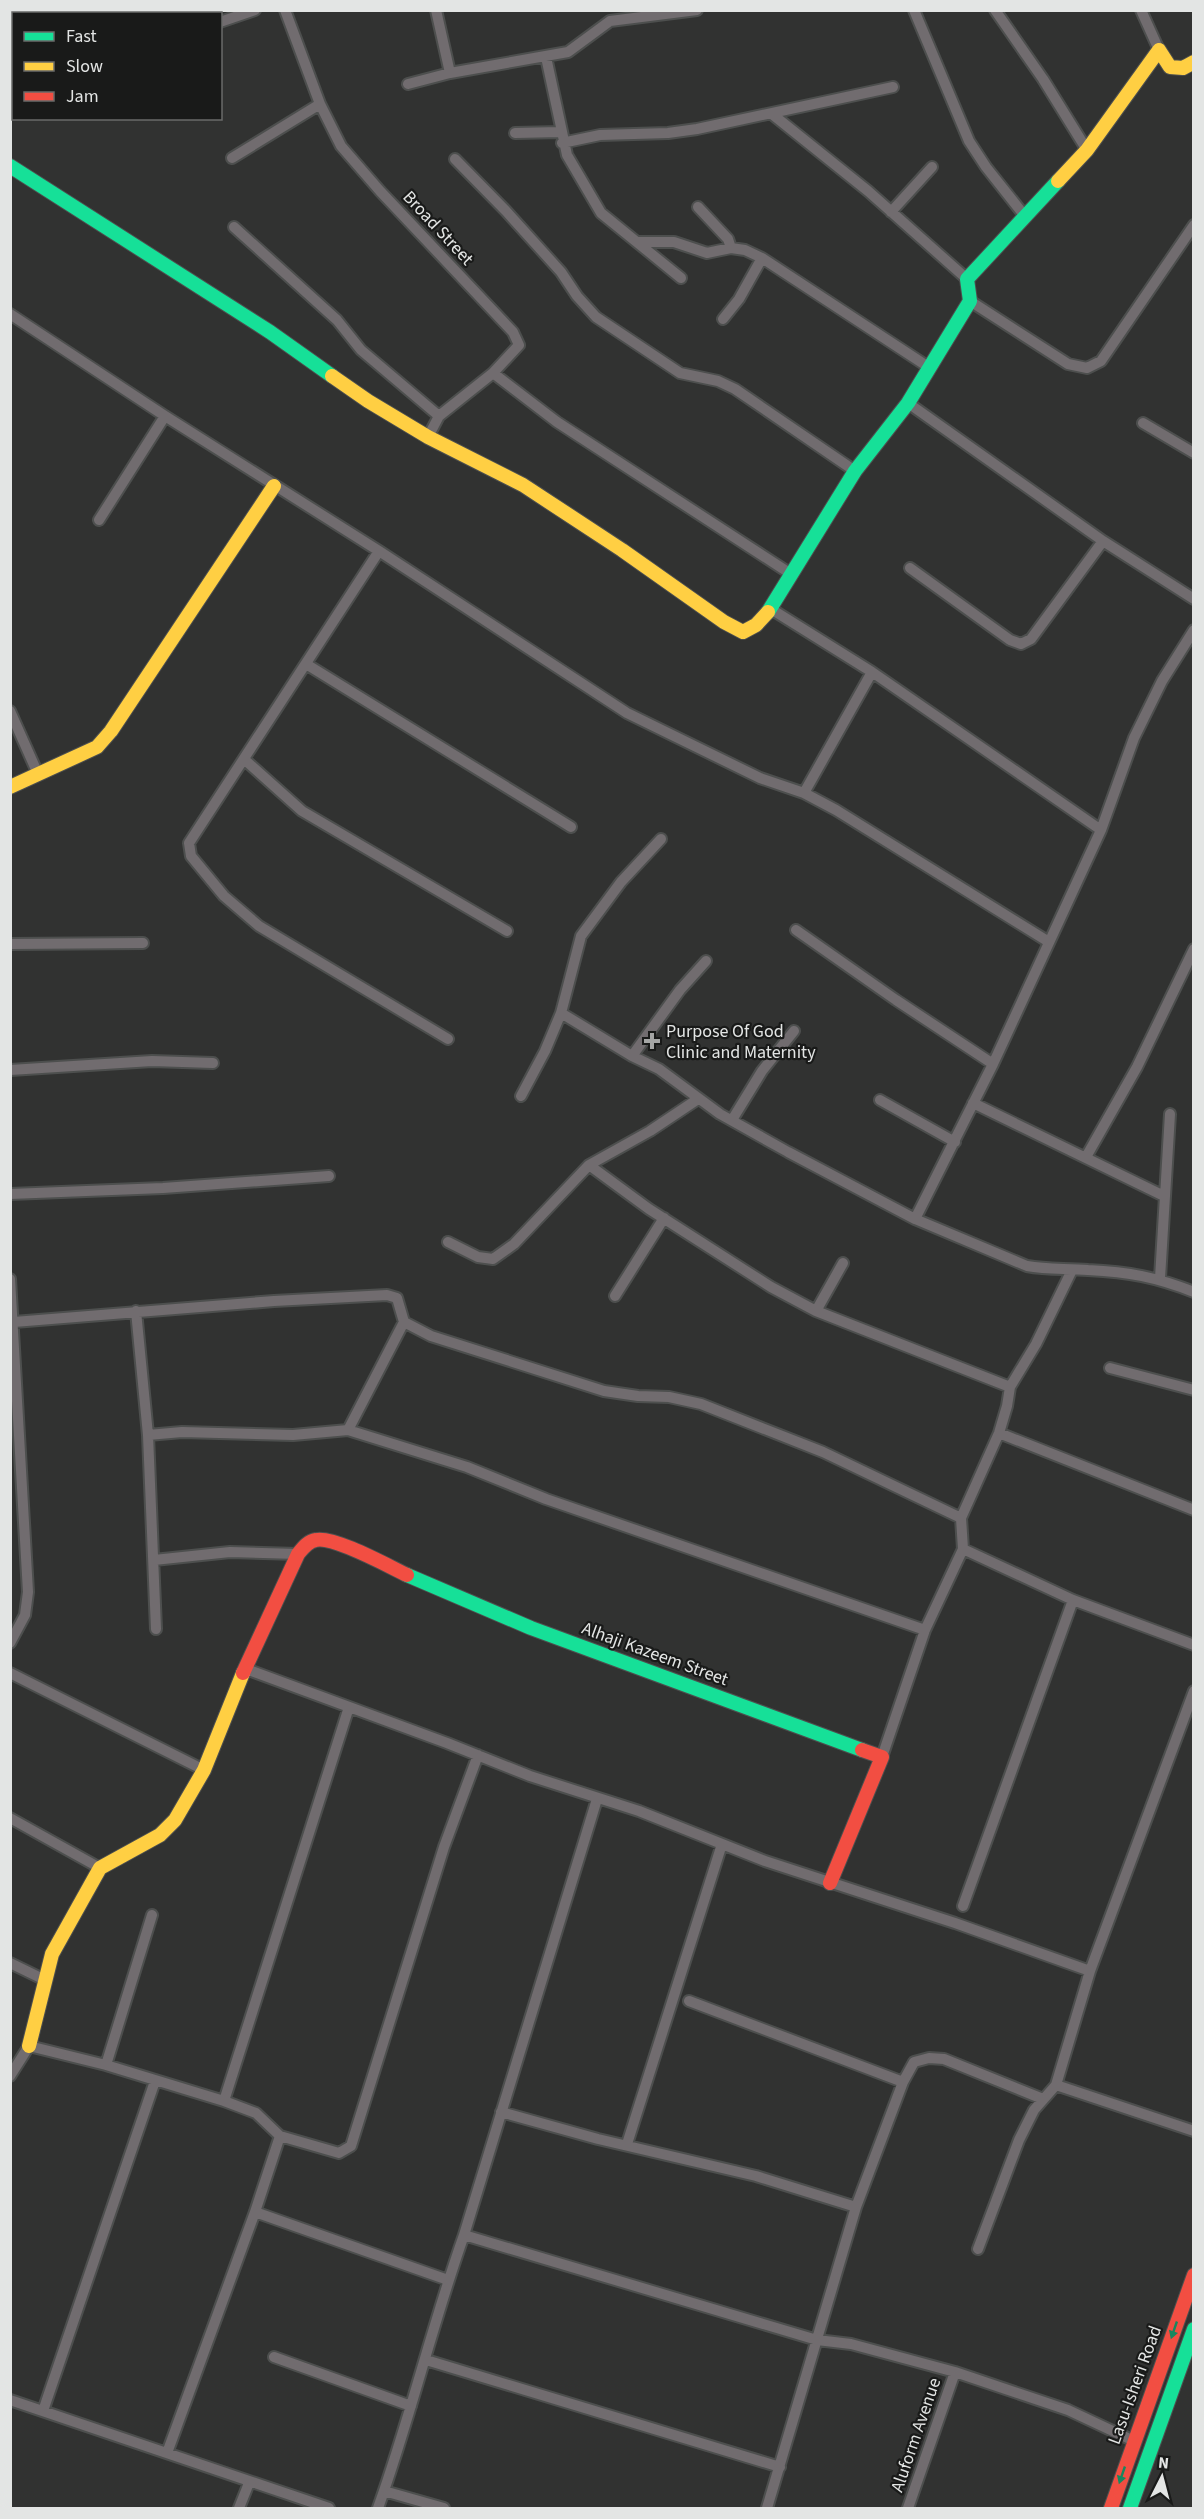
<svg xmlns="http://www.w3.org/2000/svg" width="1204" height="2519" font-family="'Source Sans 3',sans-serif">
  <rect width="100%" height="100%" fill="#313231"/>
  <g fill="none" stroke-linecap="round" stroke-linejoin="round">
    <g stroke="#4d4f4e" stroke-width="14">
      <path id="street" d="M 285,10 L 320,104 L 341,146 L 380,191 L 513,332 L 519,345 L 493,373 L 439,416 L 428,437
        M 436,10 L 450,73
        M 914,10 L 969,141 L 986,167 L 1024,215
        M 995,10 L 1043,79 L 1087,150
        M 1141,10 L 1159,50
        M 220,22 L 255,10
        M 546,57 L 567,155 L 601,213 L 681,278
        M 408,84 L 450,73 L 568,52 L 610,21 L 697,10
        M 772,114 L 868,191 L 967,279
        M 515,133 L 560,132
        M 562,143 L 600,135 L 668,133 L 697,129 L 893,87
        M 232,158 L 320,104
        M 455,159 L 506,211 L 561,272 L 577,296 L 596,317 L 680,373 L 718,381 L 735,389 L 855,471
        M 698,207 L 728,239 L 731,248
        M 891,212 L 932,167
        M 234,227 L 337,320 L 361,350 L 439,416
        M 639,242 L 674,242 L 707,253 L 731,248 L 745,250 L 762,258 L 930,368
        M 970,301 L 1068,364 L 1087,368 L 1101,361 L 1194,225
        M 10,314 L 165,416 L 379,551 L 627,713 L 760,778 L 804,793 L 836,810 L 1049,942
        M 723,319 L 739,299 L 762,258
        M 493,373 L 557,422 L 791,574
        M 908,403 L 1103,541 L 1194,599
        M 1143,423 L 1194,453
        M 99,520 L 165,416
        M 379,551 L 189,843 L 191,856 L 224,896 L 259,926 L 448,1039
        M 910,568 L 1010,640 L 1021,644 L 1031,639 L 1103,541
        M 771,609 L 872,672 L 1101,830
        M 306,664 L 571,827
        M 10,711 L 38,774
        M 245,760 L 302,811 L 507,931
        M 804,793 L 872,672
        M 796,930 L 896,1000 L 993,1064
        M 10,944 L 143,943
        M 561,1013 L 632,1056 L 659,1069 L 720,1114 L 788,1152 L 915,1219 L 1027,1266 C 1048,1270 1067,1268 1088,1270 C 1129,1272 1156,1277 1194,1292
        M 632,1056 L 680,990 L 706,961
        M 10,1070 L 152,1061 L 213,1063
        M 521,1096 L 545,1051 L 561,1013 L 581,936 L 621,882 L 661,839
        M 880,1100 L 955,1142
        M 973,1103 L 1164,1196
        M 732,1120 L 762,1071 L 794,1031
        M 1086,1157 L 1137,1067 L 1194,949
        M 589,1165 L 649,1209 L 771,1287 L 816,1311 L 1010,1387
        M 10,1194 L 163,1188 L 329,1176
        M 915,1219 L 993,1064 L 1101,830 L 1134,738 L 1162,681 L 1194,630
        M 448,1242 L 478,1257 L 493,1259 L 514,1244 L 589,1165 L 650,1131 L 698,1099
        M 1160,1278 L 1170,1114
        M 10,1279 L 28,1592 L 25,1615 L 10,1643
        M 615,1296 L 664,1218
        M 136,1311 L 148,1435 L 156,1629
        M 816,1311 L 843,1263
        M 14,1322 L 274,1301 L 387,1295 L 397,1298 L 404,1322 L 431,1336 L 604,1391 L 638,1396 L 669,1397 L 701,1404 L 823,1452 L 961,1518
        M 1110,1368 L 1194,1390
        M 348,1430 L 404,1322
        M 999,1433 L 1194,1510
        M 148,1435 L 182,1432 L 293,1435 L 348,1430 L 467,1467 L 546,1499 L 925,1630
        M 963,1549 L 1073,1600 L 1194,1645
        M 154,1560 L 230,1552 L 298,1554
        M 246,1669 L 447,1743 L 530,1776 L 639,1811 L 765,1861 L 955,1923 L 1090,1971
        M 10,1673 L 204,1770
        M 882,1757 L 925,1630 L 963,1549 L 961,1518 L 999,1433 L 1007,1406 L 1010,1387 L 1036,1344 L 1072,1270
        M 10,1818 L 100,1868
        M 963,1906 L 1073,1600
        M 10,1963 L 45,1980
        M 689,2001 L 903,2082
        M 106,2065 L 152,1915
        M 10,2076 L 29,2046 L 106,2065 L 224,2101 L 256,2113 L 280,2136
        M 1056,2085 L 1194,2131
        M 224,2101 L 349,1707
        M 501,2112 L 598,2139 L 756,2176 L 856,2207
        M 627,2144 L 722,1844
        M 255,2212 L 448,2280
        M 464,2235 L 817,2340 L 851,2344 L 955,2372 L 1068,2410 L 1134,2441
        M 978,2249 L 1019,2140 L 1034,2110 L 1056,2085 L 1090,1971 L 1194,1691
        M 274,2357 L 411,2406
        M 426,2360 L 780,2467
        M 10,2400 L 329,2508
        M 43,2411 L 155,2081
        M 167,2453 L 255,2212 L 280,2136 L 339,2153 L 351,2146 L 444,1847 L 478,1755
        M 384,2491 L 444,2508
        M 239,2508 L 249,2483
        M 378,2508 C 410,2419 432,2325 464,2235 L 597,1799
        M 767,2508 L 856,2207 L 903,2082 L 914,2062 L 929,2058 L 944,2059 L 1043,2099
        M 908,2508 L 955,2372"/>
    </g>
    <g stroke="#4d4f4e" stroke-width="16">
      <path id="fast" d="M 10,166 L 270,332 L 332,376
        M 768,612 L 855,471 L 908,403 L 970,301 L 967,279 L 1058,181
        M 407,1575 L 531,1628 L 862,1750
        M 1130,2508 L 1194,2329"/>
    </g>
    <g stroke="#4d4f4e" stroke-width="16">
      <path id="slow" d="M 1058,181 L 1087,150 L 1159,50 L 1170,67 L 1183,68 L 1194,62
        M 332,376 L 368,401 L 428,437 L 523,485 L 622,550 L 724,622 L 743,632 L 756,625 L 768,612
        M 10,787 L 97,747 L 111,731 L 274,486
        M 29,2046 L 52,1954 L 100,1868 L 160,1835 L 175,1820 L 204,1770 L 243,1673"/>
    </g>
    <g stroke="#4d4f4e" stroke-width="16">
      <path id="jam" d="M 243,1673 L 298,1554 C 303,1548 308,1541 316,1540 C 334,1536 388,1566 407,1575
        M 830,1883 L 882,1757 L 862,1750
        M 1111,2508 L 1194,2275"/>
    </g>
    <use href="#street" stroke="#716c6f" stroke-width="10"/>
    <use href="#fast" stroke="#16e098" stroke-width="14"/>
    <use href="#slow" stroke="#ffcf43" stroke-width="14"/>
    <use href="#jam" stroke="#f24e42" stroke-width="14"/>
  </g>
  <defs><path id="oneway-solid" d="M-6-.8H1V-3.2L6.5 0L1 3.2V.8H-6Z" transform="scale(1.5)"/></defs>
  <g fill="#17875f">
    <use href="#oneway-solid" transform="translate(1174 2330) rotate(109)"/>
    <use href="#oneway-solid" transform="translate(1122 2475) rotate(109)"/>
  </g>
  <path fill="#a5a6a5" stroke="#191a19" stroke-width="2" d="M649 1032h6v6h6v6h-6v6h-6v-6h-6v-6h6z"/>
  <g text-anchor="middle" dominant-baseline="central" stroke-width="4.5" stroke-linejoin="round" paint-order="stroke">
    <g font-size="18" fill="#e3e5e4" stroke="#191a19">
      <text transform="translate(438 228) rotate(47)">Broad Street</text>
      <text transform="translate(655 1654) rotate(20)">Alhaji Kazeem Street</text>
      <text transform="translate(1135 2385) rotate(-70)">Lasu-Isheri Road</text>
      <text transform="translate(916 2435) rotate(-71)">Aluform Avenue</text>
    </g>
    <g font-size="18" fill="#e3e5e4" stroke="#191a19" text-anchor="start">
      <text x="666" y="1031">Purpose Of God<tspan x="666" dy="21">Clinic and Maternity</tspan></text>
    </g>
  </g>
  <rect width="1204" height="2519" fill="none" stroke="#e3e5e4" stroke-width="24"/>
  <rect x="12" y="12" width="210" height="108" fill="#191a19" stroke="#6a6b6a" stroke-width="1.5"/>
  <rect x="24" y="32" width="30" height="9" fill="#16e098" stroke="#6a6b6a" stroke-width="1.5"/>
  <text x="66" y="42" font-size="18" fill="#e3e5e4">Fast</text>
  <rect x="24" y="62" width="30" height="9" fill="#ffcf43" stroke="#6a6b6a" stroke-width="1.5"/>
  <text x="66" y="72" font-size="18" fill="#e3e5e4">Slow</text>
  <rect x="24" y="92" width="30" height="9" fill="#f24e42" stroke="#6a6b6a" stroke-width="1.5"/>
  <text x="66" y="102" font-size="18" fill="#e3e5e4">Jam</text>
  <g transform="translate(1162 2477) rotate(6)" stroke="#191a19" stroke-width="4.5" paint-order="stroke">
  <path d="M0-4.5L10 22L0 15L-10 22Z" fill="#e3e5e4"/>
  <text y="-9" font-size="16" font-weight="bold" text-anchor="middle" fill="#e3e5e4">N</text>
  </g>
</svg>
